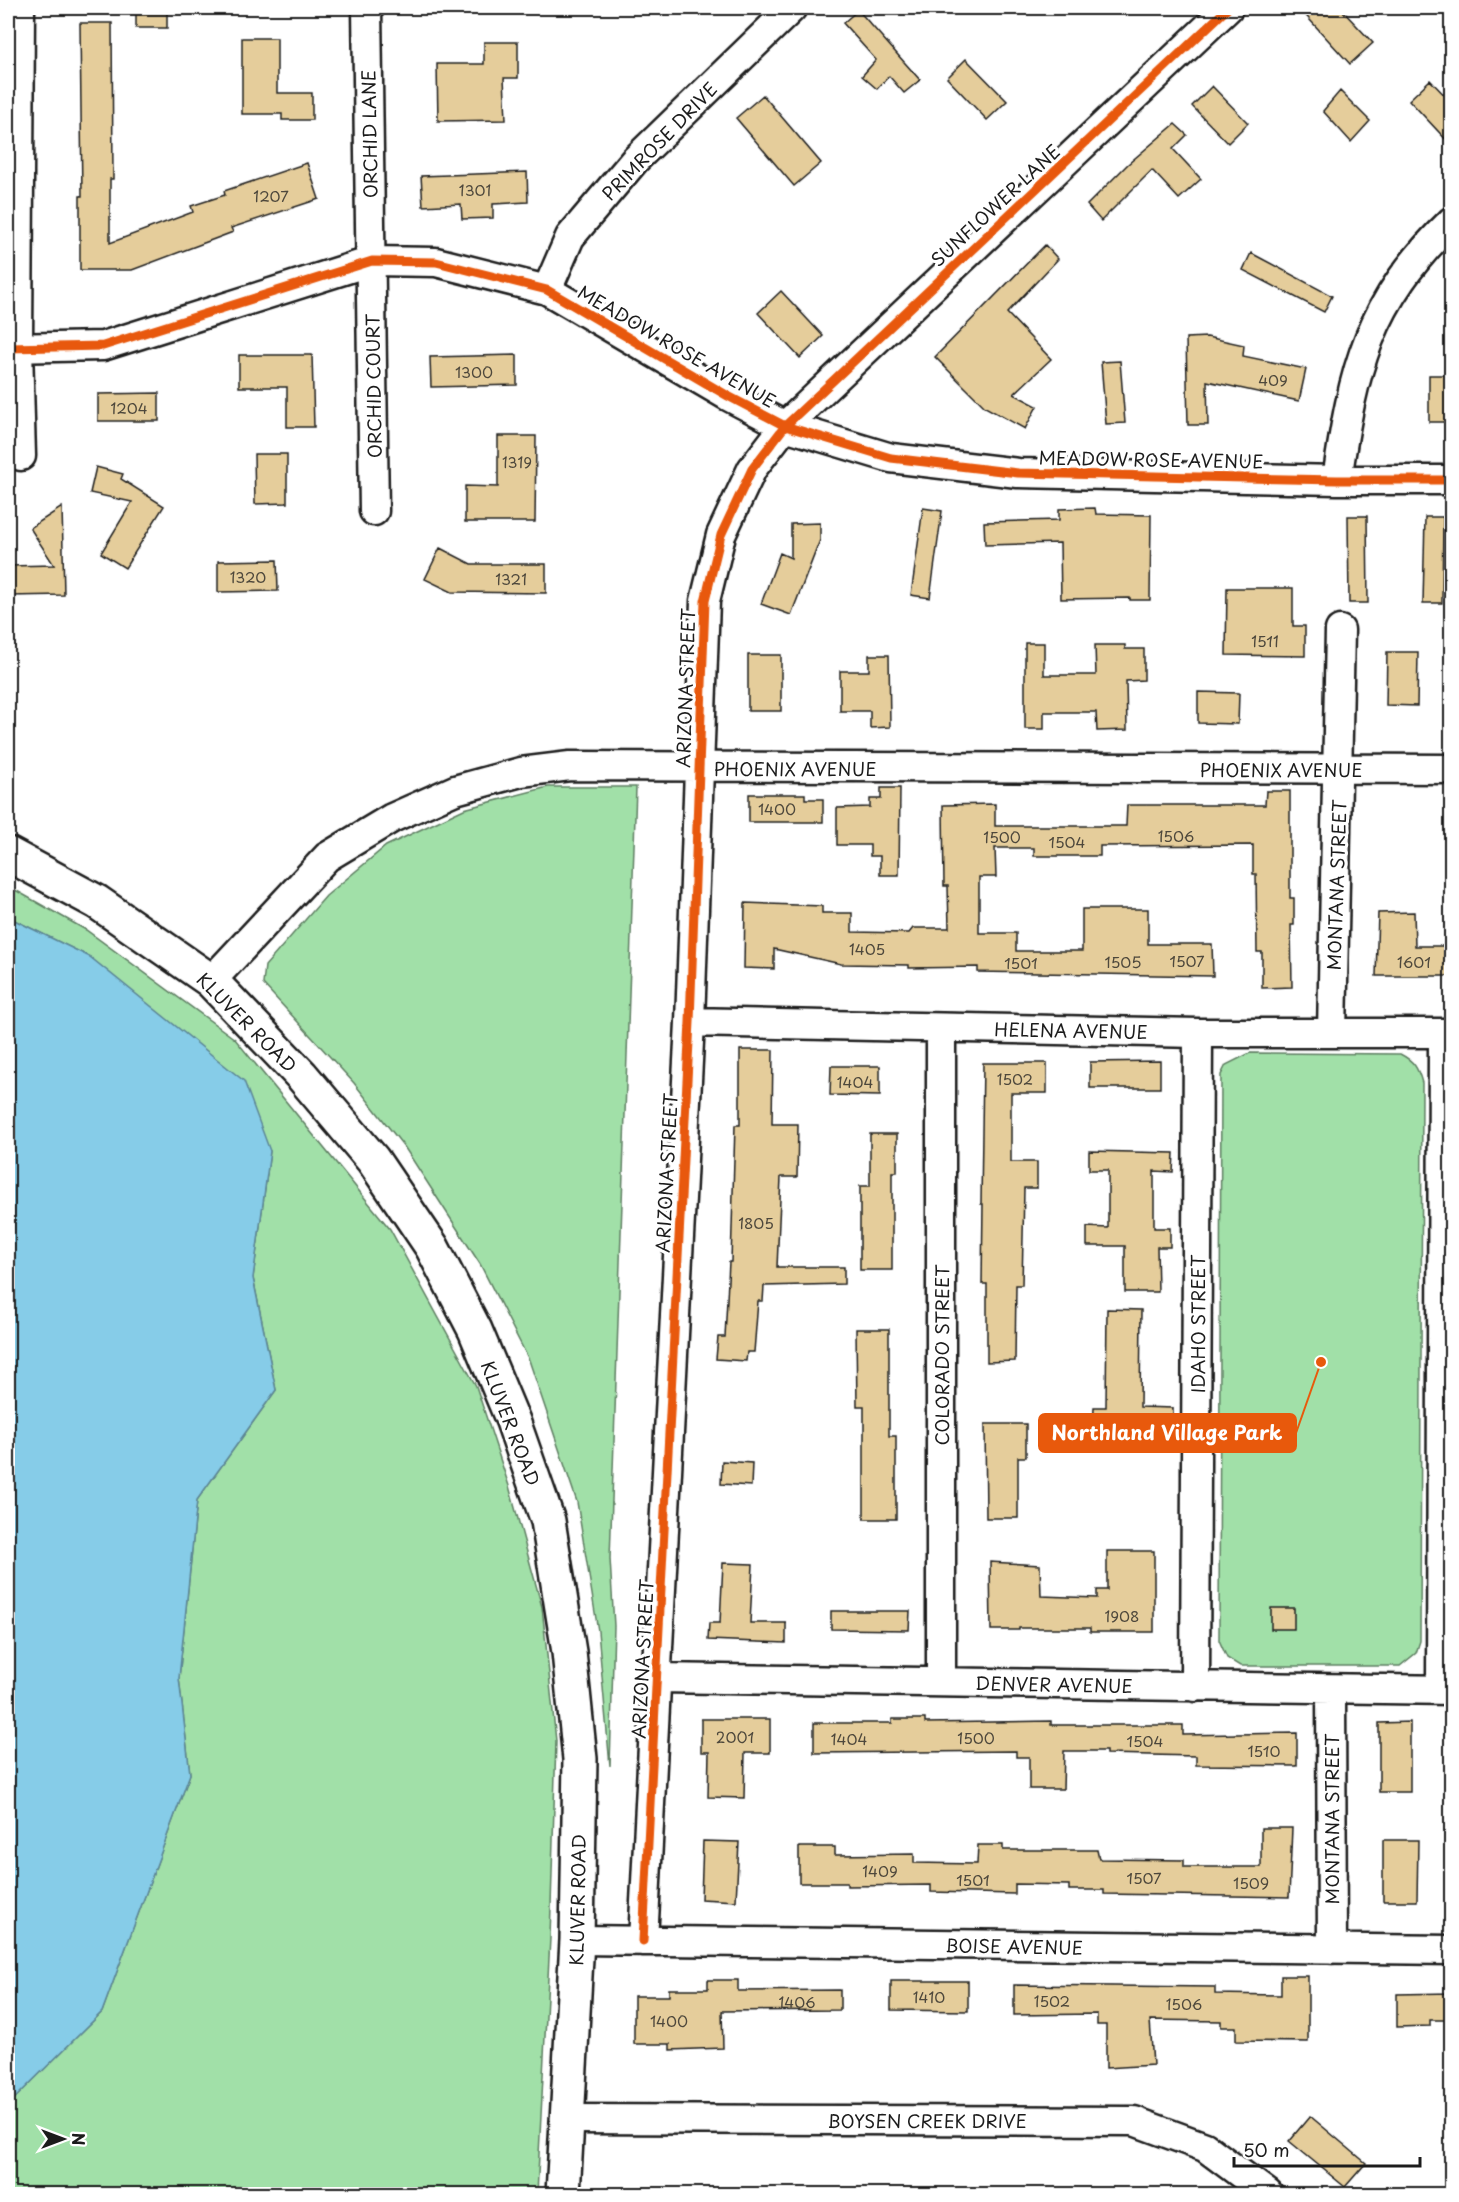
<svg xmlns="http://www.w3.org/2000/svg" width="1459" height="2202" font-family="'Playpen Sans',sans-serif">
  <rect width="100%" height="100%" fill="#fff"/>
  <filter id="ink" filterUnits="userSpaceOnUse"><feTurbulence type="fractalNoise" baseFrequency=".0167" numOctaves="2"/><feDisplacementMap in="SourceGraphic" scale="12" xChannelSelector="R" yChannelSelector="G"/><feConvolveMatrix kernelMatrix="1 2 1 2 8 2 1 2 1" color-interpolation-filters="sRGB"/></filter>
  <g filter="url(#ink)">
    <path fill="#a1e0a8" stroke="#5e7e62" stroke-width="1.5" d="M 548,787 L 636,787 L 610,1559 L 614,1626 L 610,1766 L 598,1631 L 577,1502 L 529,1360 L 480,1264 L 405,1148 L 354,1083 L 263,984 L 265,966 L 326,896 L 386,846 L 464,809 Z
      M 8,886 L 86,930 L 235,1039 L 390,1229 L 476,1386 L 509,1486 L 542,1607 L 556,1741 L 550,1938 L 537,2194 L 8,2194 L 8,2105 L 102,2012 L 190,1774 L 179,1678 L 197,1500 L 276,1390 L 253,1278 L 270,1151 L 90,957 L 8,917 Z
      M 1250,1053 L 1400,1054 C 1414,1061 1418,1068 1422,1083 L 1420,1641 L 1416,1653 L 1400,1666 L 1240,1666 L 1227,1658 L 1219,1640 L 1221,1075 L 1226,1065 Z"/>
    <path fill="#86cce8" stroke="#5c8696" stroke-width="1.5" d="M 8,917 L 90,957 L 244,1081 L 270,1151 L 253,1278 L 276,1390 L 197,1500 L 179,1678 L 190,1774 L 102,2012 L 8,2105 Z"/>
    <path fill="#e5cd9b" stroke="#1c1c1c" stroke-width="1.5" d="M 136,8 L 167,8 L 167,28 L 136,28 Z
      M 1299,8 L 1340,8 L 1373,43 L 1350,64 Z
      M 858,10 L 920,80 L 904,93 L 889,76 L 877,89 L 862,76 L 876,60 L 843,23 Z
      M 80,23 L 112,23 L 113,179 L 110,179 L 110,243 L 193,212 L 191,206 L 225,195 L 224,191 L 307,163 L 319,199 L 231,228 L 233,232 L 132,270 L 80,270 L 80,196 L 82,196 Z
      M 242,38 L 277,38 L 277,93 L 312,93 L 312,120 L 282,120 L 282,114 L 242,114 Z
      M 484,42 L 518,42 L 518,78 L 504,78 L 506,120 L 438,121 L 437,64 L 484,64 Z
      M 966,59 L 1007,101 L 987,120 L 947,78 Z
      M 1430,80 L 1452,103 L 1452,146 L 1409,100 Z
      M 1212,86 L 1248,123 L 1228,143 L 1192,106 Z
      M 1340,91 L 1370,121 L 1351,142 L 1323,111 Z
      M 763,95 L 821,163 L 794,186 L 736,118 Z
      M 1175,124 L 1187,135 L 1173,149 L 1201,179 L 1179,199 L 1152,170 L 1101,221 L 1087,205 L 1128,164 Z
      M 527,172 L 528,202 L 493,204 L 493,218 L 462,219 L 461,204 L 423,206 L 421,176 Z
      M 1045,245 L 1058,259 L 1007,313 L 1051,359 L 1014,394 L 1037,406 L 1025,429 L 985,407 L 935,357 Z
      M 1251,253 L 1332,296 L 1324,312 L 1243,270 Z
      M 781,291 L 823,336 L 800,358 L 758,313 Z
      M 1207,337 L 1244,345 L 1243,356 L 1306,369 L 1299,401 L 1207,381 L 1208,425 L 1188,425 L 1186,338 Z
      M 239,355 L 312,355 L 314,427 L 287,427 L 287,387 L 239,387 Z
      M 517,355 L 517,385 L 431,387 L 430,357 Z
      M 1120,361 L 1125,423 L 1106,424 L 1101,362 Z
      M 1429,375 L 1452,375 L 1452,422 L 1429,422 Z
      M 159,393 L 159,421 L 98,421 L 98,394 Z
      M 498,436 L 536,436 L 535,522 L 465,522 L 465,486 L 498,487 Z
      M 254,454 L 287,454 L 287,503 L 255,504 Z
      M 96,467 L 123,474 L 121,479 L 164,506 L 125,568 L 101,553 L 132,502 L 90,493 Z
      M 62,507 L 64,595 L 8,596 L 8,566 L 54,565 L 30,528 Z
      M 923,508 L 942,511 L 930,598 L 911,595 Z
      M 1095,508 L 1096,514 L 1151,515 L 1150,600 L 1130,600 L 1130,598 L 1061,599 L 1060,543 L 985,545 L 984,522 L 1059,520 L 1059,509 Z
      M 1348,516 L 1367,516 L 1368,603 L 1349,603 Z
      M 1425,517 L 1443,517 L 1442,603 L 1423,603 Z
      M 820,523 L 820,540 L 791,615 L 761,604 L 780,553 L 791,558 L 791,524 Z
      M 440,548 L 471,564 L 546,564 L 546,593 L 452,592 L 425,579 Z
      M 277,560 L 278,591 L 218,592 L 218,561 Z
      M 1227,588 L 1293,588 L 1293,626 L 1305,626 L 1305,656 L 1226,655 Z
      M 1025,643 L 1044,643 L 1044,675 L 1096,675 L 1095,645 L 1125,645 L 1125,649 L 1144,649 L 1144,680 L 1126,681 L 1127,730 L 1097,731 L 1096,712 L 1044,712 L 1044,729 L 1025,729 Z
      M 1387,652 L 1418,652 L 1417,706 L 1386,705 Z
      M 748,655 L 781,655 L 781,711 L 748,711 Z
      M 869,655 L 889,655 L 890,727 L 870,728 L 870,711 L 840,711 L 840,671 L 869,671 Z
      M 1198,692 L 1239,693 L 1238,724 L 1198,723 Z
      M 881,788 L 900,788 L 899,875 L 880,875 L 880,856 L 870,856 L 870,845 L 837,845 L 837,808 L 870,807 L 870,799 L 881,799 Z
      M 1266,791 L 1290,791 L 1290,898 L 1294,898 L 1294,925 L 1291,925 L 1292,987 L 1262,988 L 1262,952 L 1257,952 L 1256,874 L 1253,874 L 1253,845 L 1100,846 L 1100,856 L 1034,856 L 1034,848 L 995,848 L 996,877 L 979,877 L 979,933 L 1016,933 L 1016,951 L 1082,951 L 1082,909 L 1148,909 L 1148,944 L 1212,944 L 1213,976 L 978,972 L 978,967 L 909,968 L 909,965 L 841,964 L 774,949 L 774,969 L 744,968 L 745,903 L 822,906 L 822,913 L 852,913 L 852,932 L 909,933 L 913,928 L 949,928 L 948,886 L 944,886 L 943,805 L 995,804 L 995,826 L 1126,826 L 1127,805 L 1265,805 Z
      M 749,794 L 805,794 L 805,799 L 823,799 L 823,822 L 749,822 Z
      M 1414,912 L 1415,946 L 1452,946 L 1452,976 L 1376,976 L 1378,913 Z
      M 740,1050 L 773,1050 L 772,1124 L 798,1124 L 797,1177 L 781,1177 L 777,1267 L 844,1267 L 844,1284 L 764,1286 L 763,1301 L 758,1301 L 754,1352 L 747,1352 L 746,1361 L 716,1359 L 718,1337 L 725,1337 L 729,1262 L 731,1262 L 735,1125 L 740,1125 Z
      M 1160,1061 L 1160,1088 L 1090,1088 L 1090,1062 Z
      M 983,1063 L 1047,1063 L 1047,1093 L 1011,1093 L 1011,1162 L 1037,1162 L 1037,1188 L 1024,1188 L 1022,1285 L 1016,1285 L 1015,1361 L 987,1362 L 987,1284 L 982,1284 L 983,1204 L 981,1204 Z
      M 831,1066 L 880,1066 L 880,1096 L 830,1095 Z
      M 870,1134 L 897,1134 L 897,1172 L 892,1172 L 892,1270 L 860,1270 L 860,1186 L 870,1186 Z
      M 1089,1151 L 1174,1153 L 1173,1172 L 1154,1171 L 1154,1228 L 1170,1228 L 1170,1247 L 1157,1247 L 1158,1292 L 1125,1292 L 1125,1246 L 1087,1246 L 1087,1227 L 1108,1228 L 1108,1170 L 1089,1170 Z
      M 1107,1309 L 1141,1310 L 1140,1407 L 1173,1408 L 1173,1441 L 1093,1440 L 1094,1407 L 1106,1407 Z
      M 856,1329 L 889,1329 L 889,1436 L 896,1436 L 896,1519 L 864,1519 L 864,1406 L 857,1406 Z
      M 985,1424 L 1026,1424 L 1026,1457 L 1018,1457 L 1018,1518 L 986,1518 Z
      M 722,1461 L 752,1463 L 751,1486 L 721,1484 Z
      M 1107,1551 L 1154,1551 L 1154,1632 L 1090,1632 L 1090,1628 L 1019,1628 L 1019,1630 L 991,1630 L 990,1562 L 1040,1565 L 1041,1596 L 1097,1598 L 1097,1590 L 1107,1590 Z
      M 723,1563 L 753,1564 L 750,1623 L 786,1623 L 786,1643 L 708,1640 L 709,1623 L 720,1623 Z
      M 1271,1608 L 1294,1608 L 1294,1629 L 1271,1629 Z
      M 831,1611 L 910,1611 L 909,1630 L 831,1629 Z
      M 701,1719 L 770,1719 L 770,1753 L 745,1753 L 744,1798 L 708,1797 L 709,1752 L 701,1752 Z
      M 892,1719 L 925,1719 L 925,1723 L 1051,1721 L 1051,1725 L 1183,1725 L 1183,1735 L 1297,1733 L 1297,1766 L 1196,1765 L 1196,1756 L 1106,1754 L 1106,1751 L 1064,1751 L 1063,1789 L 1029,1789 L 1029,1757 L 1016,1757 L 1016,1751 L 814,1753 L 814,1723 L 892,1723 Z
      M 1410,1722 L 1410,1792 L 1379,1792 L 1379,1723 Z
      M 1261,1828 L 1292,1828 L 1289,1897 L 1104,1894 L 1104,1890 L 1069,1890 L 1069,1885 L 1015,1884 L 1015,1894 L 931,1892 L 931,1885 L 847,1886 L 847,1883 L 799,1883 L 799,1847 L 835,1847 L 835,1855 L 914,1854 L 914,1863 L 977,1864 L 978,1845 L 1003,1845 L 1003,1850 L 1097,1850 L 1099,1859 L 1184,1860 L 1184,1867 L 1261,1867 Z
      M 1383,1840 L 1418,1840 L 1417,1901 L 1383,1901 Z
      M 703,1841 L 739,1842 L 736,1901 L 701,1899 Z
      M 1281,1976 L 1308,1976 L 1308,2042 L 1236,2041 L 1236,2027 L 1221,2027 L 1221,2021 L 1150,2020 L 1153,2065 L 1106,2068 L 1106,2025 L 1097,2025 L 1097,2014 L 1014,2015 L 1014,1985 L 1215,1987 L 1215,1994 L 1281,1995 Z
      M 708,1980 L 738,1980 L 738,1991 L 840,1990 L 840,2010 L 722,2011 L 723,2048 L 670,2050 L 670,2044 L 634,2044 L 634,1996 L 669,1996 L 669,1989 L 708,1989 Z
      M 891,1981 L 968,1981 L 968,2011 L 891,2010 Z
      M 1452,1993 L 1452,2020 L 1430,2020 L 1430,2026 L 1397,2027 L 1397,1994 Z
      M 1310,2116 L 1366,2163 L 1345,2187 L 1289,2141 Z"/>
    <g fill="none" stroke-linecap="round" stroke-linejoin="round">
      <g stroke="#1c1c1c" stroke-width="33">
        <path id="minor" d="M 20,8 L 18,348 L 21,456
          M 367,8 L 374,511
          M 547,290 L 570,237 L 635,160 L 792,8
          M 8,348 L 103,346 L 372,261 L 436,262 L 547,290 L 728,396 L 785,426 L 891,458 L 1018,473 L 1337,480 L 1452,480
          M 1337,480 C 1353,369 1368,302 1452,221
          M 211,981 L 327,857 L 392,818 L 455,790 L 521,772 L 570,766 L 1452,769
          M 690,1022 L 1198,1033 L 1452,1033
          M 941,1028 L 941,1681
          M 1332,1033 L 1340,630
          M 657,1678 L 1452,1690
          M 1195,1687 L 1198,1033
          M 1331,1689 L 1332,1949
          M 1441,1690 L 1443,1033
          M 577,1940 L 1452,1950
          M 643,1941 L 690,1022 L 705,601 L 721,535 L 752,469 L 785,426 L 1228,8
          M 567,2119 L 1134,2121 L 1205,2147 L 1268,2194"/>
      </g>
      <g stroke="#1c1c1c" stroke-width="38">
        <path id="tertiary" d="M 8,854 L 97,902 L 211,981 L 302,1076 L 373,1160 L 432,1247 L 475,1330 L 513,1421 L 548,1521 L 569,1652 L 580,1759 L 577,1940 L 563,2194"/>
      </g>
      <use href="#minor" stroke="#fff" stroke-width="28"/>
      <use href="#tertiary" stroke="#fff" stroke-width="33"/>
      <g stroke="#fff" stroke-width="13">
        <path id="cycleway" d="M 8,348 L 103,346 L 372,261 L 436,262 L 547,290 L 728,396 L 785,426 L 891,458 L 1018,473 L 1337,480 L 1452,480
          M 643,1941 L 690,1022 L 705,601 L 721,535 L 752,469 L 785,426 L 1228,8"/>
      </g>
      <use href="#cycleway" stroke="#e8590c" stroke-width="9"/>
    </g>
  </g>
  <g text-anchor="middle" dominant-baseline="central" stroke-width="6" stroke-linejoin="round" paint-order="stroke">
    <g font-size="15" fill="#4e483c">
      <text x="475" y="189">1301</text>
      <text x="271" y="195">1207</text>
      <text x="474" y="371">1300</text>
      <text x="1273" y="379">409</text>
      <text x="129" y="407">1204</text>
      <text x="517" y="461">1319</text>
      <text x="248" y="576">1320</text>
      <text x="511" y="578">1321</text>
      <text x="1265" y="640">1511</text>
      <text x="777" y="808">1400</text>
      <text x="1176" y="835">1506</text>
      <text x="1002" y="836">1500</text>
      <text x="1067" y="841">1504</text>
      <text x="867" y="948">1405</text>
      <text x="1187" y="960">1507</text>
      <text x="1123" y="961">1505</text>
      <text x="1414" y="961">1601</text>
      <text x="1021" y="962">1501</text>
      <text x="1015" y="1078">1502</text>
      <text x="855" y="1081">1404</text>
      <text x="756" y="1222">1805</text>
      <text x="1122" y="1615">1908</text>
      <text x="735" y="1736">2001</text>
      <text x="976" y="1737">1500</text>
      <text x="849" y="1738">1404</text>
      <text x="1145" y="1740">1504</text>
      <text x="1264" y="1750">1510</text>
      <text x="880" y="1870">1409</text>
      <text x="1144" y="1877">1507</text>
      <text x="973" y="1879">1501</text>
      <text x="1251" y="1882">1509</text>
      <text x="929" y="1996">1410</text>
      <text x="1052" y="2000">1502</text>
      <text x="797" y="2001">1406</text>
      <text x="1184" y="2003">1506</text>
      <text x="669" y="2020">1400</text>
    </g>
    <g font-size="18" fill="#1c1c1c" stroke="#fff">
      <text transform="translate(369 134) rotate(-91)">ORCHID LANE</text>
      <text transform="translate(659 141) rotate(-46)">PRIMROSE DRIVE</text>
      <text transform="translate(995 205) rotate(-43)">SUNFLOWER LANE</text>
      <text transform="translate(677 346) rotate(30)">MEADOW ROSE AVENUE</text>
      <text transform="translate(373 386) rotate(-91)">ORCHID COURT</text>
      <text transform="translate(1151 459) rotate(1)">MEADOW ROSE AVENUE</text>
      <text transform="translate(685 688) rotate(-88)">ARIZONA STREET</text>
      <text x="795" y="768">PHOENIX AVENUE</text>
      <text x="1281" y="769">PHOENIX AVENUE</text>
      <text transform="translate(1336 885) rotate(-88)">MONTANA STREET</text>
      <text transform="translate(247 1022) rotate(45)">KLUVER ROAD</text>
      <text transform="translate(1071 1030) rotate(1)">HELENA AVENUE</text>
      <text transform="translate(666 1173) rotate(-87)">ARIZONA STREET</text>
      <text transform="translate(1197 1324) rotate(-90)">IDAHO STREET</text>
      <text transform="translate(941 1355) rotate(-90)">COLORADO STREET</text>
      <text transform="translate(511 1423) rotate(69)">KLUVER ROAD</text>
      <text transform="translate(642 1659) rotate(-87)">ARIZONA STREET</text>
      <text transform="translate(1054 1684) rotate(1)">DENVER AVENUE</text>
      <text transform="translate(1331 1819) rotate(-90)">MONTANA STREET</text>
      <text transform="translate(577 1900) rotate(-89)">KLUVER ROAD</text>
      <text transform="translate(1014 1946) rotate(1)">BOISE AVENUE</text>
      <text x="927" y="2120">BOYSEN CREEK DRIVE</text>
    </g>
  </g>
  <path fill="none" stroke="#e8590c" stroke-width="2" d="M1321 1362L1296 1433"/>
  <circle fill="#e8590c" stroke="#fff" stroke-width="2" cx="1321" cy="1362" r="6"/>
  <rect fill="#e8590c" stroke="#e8590c" stroke-width="2" x="1039" y="1414" width="257" height="38" rx="6"/>
  <g font-size="20" text-anchor="middle" font-weight="bold" fill="#fff">
    <text x="1167" y="1440">Northland Village Park</text>
  </g>
  <rect width="1459" height="2202" fill="none" stroke="#fff" stroke-width="30"/>
  <rect x="15" y="15" width="1429" height="2172" fill="none" stroke="#1c1c1c" stroke-width="2" filter="url(#ink)"/>
  <g transform="translate(63 2139) rotate(90)" stroke="#ffffff" stroke-width="4.5" paint-order="stroke">
  <path d="M0-4.5L10 22L0 15L-10 22Z" fill="#1c1c1c"/>
  <text y="-9" font-size="16" font-weight="bold" text-anchor="middle" fill="#1c1c1c">N</text>
  </g>
  <path d="M1234 2157v9h186v-9" fill="none" stroke="#1c1c1c" stroke-width="3"/>
  <text x="1243" y="2157" font-size="18" fill="#1c1c1c" stroke="#ffffff" stroke-width="4.5" paint-order="stroke">50 m</text>
</svg>
